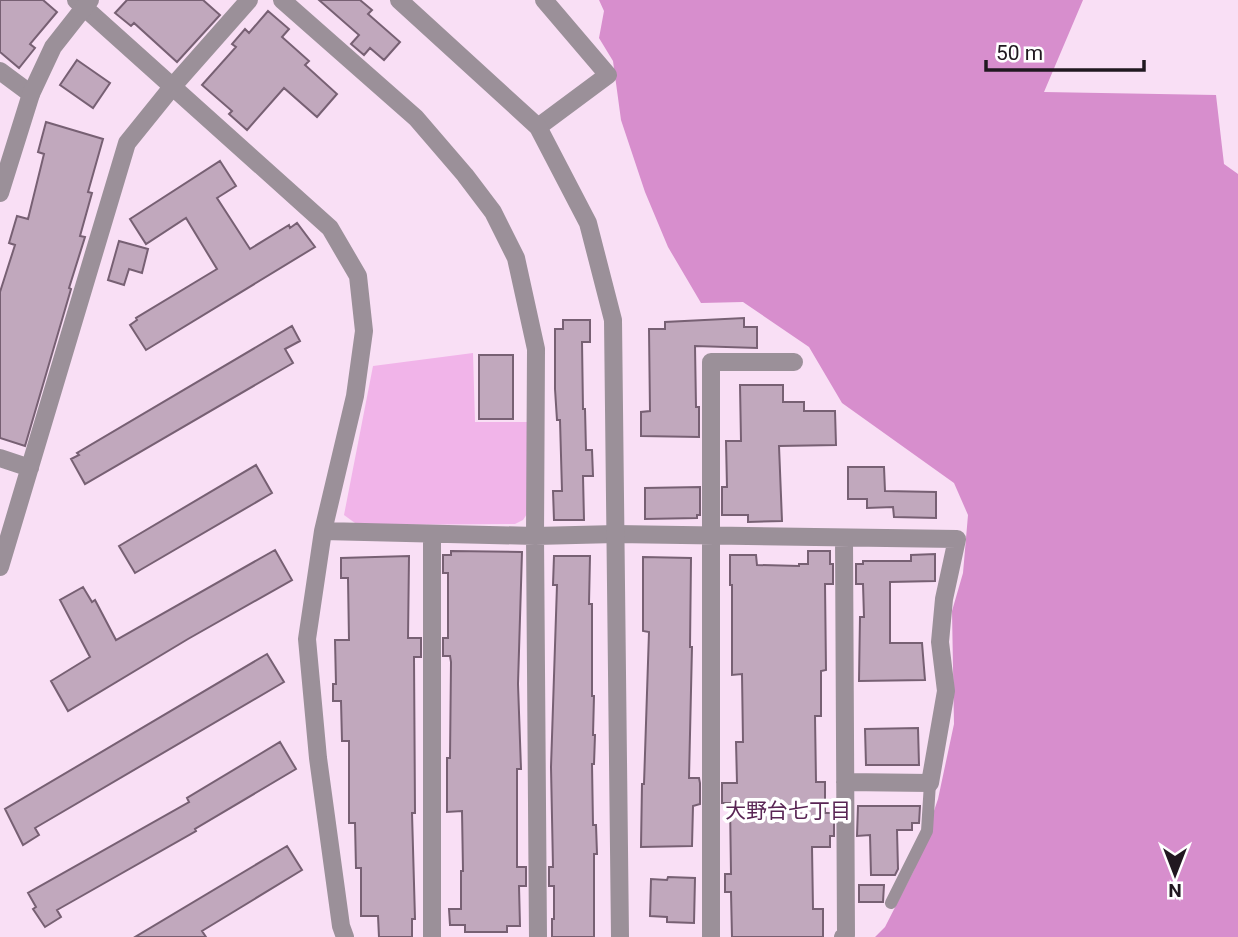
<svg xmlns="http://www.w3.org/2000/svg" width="1238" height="937" font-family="Roboto,'Noto Sans JP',sans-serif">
  <rect width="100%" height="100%" fill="#f9dff5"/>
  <path fill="#f1b4e9" d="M 473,353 L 475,422 L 527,422 L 527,514 L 523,520 L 515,524 L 363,525 L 355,523 L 344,515 L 373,366 Z"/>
  <path fill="#d78ecd" d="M 599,0 L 1083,0 L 1044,92 L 1216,95 L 1224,164 L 1238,174 L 1238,937 L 875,937 L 885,927 L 914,870 L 938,799 L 954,724 L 952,611 L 963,573 L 968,515 L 954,483 L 842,403 L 809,347 L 743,302 L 701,303 L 668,247 L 645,192 L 621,120 L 613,61 L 599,38 L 604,11 Z"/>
  <path fill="#c1a8bd" stroke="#776073" stroke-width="2" d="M 0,0 L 43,0 L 57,12 L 30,44 L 35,48 L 19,68 L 0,52 Z
    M 127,0 L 203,0 L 220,15 L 177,62 L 134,23 L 131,26 L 115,13 Z
    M 319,0 L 360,0 L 372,10 L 368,14 L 400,42 L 384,60 L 370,48 L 364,55 L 351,44 L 359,35 Z
    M 268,11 L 289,29 L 282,37 L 309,61 L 305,65 L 337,94 L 317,117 L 284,88 L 247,130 L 229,114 L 232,111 L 202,85 L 236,47 L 232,44 L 245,29 L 249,33 Z
    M 77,60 L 110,83 L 93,108 L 60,85 Z
    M 46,122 L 103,139 L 88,192 L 92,193 L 80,236 L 85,237 L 69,288 L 71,289 L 25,446 L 0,438 L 0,292 L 15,245 L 9,243 L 17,216 L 28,219 L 44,154 L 38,152 Z
    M 220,161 L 236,186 L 217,198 L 250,249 L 289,225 L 290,228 L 297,223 L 315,247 L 146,350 L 130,325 L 137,320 L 136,318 L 217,269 L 186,218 L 146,244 L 130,219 Z
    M 119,241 L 148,249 L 142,273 L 129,269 L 124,285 L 108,280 Z
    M 744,318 L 744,327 L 757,327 L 757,348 L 695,346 L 696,407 L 699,407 L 699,437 L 641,436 L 641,412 L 650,411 L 649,329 L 665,329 L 665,322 Z
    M 563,320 L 590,320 L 590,342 L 582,342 L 583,409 L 585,409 L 586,450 L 592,450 L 593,476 L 583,476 L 584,520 L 554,520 L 553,491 L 562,491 L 560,420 L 557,420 L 555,389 L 555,329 L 563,329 Z
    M 292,326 L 300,341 L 285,349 L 293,363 L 85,484 L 71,459 L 79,455 L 77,453 Z
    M 479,355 L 513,355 L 513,419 L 479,419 Z
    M 740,385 L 783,385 L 783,402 L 804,402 L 804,411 L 835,411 L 836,445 L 779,446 L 782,521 L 748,522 L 748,515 L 722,515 L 722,487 L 727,487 L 726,441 L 741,441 Z
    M 256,465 L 272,493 L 135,573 L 119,546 Z
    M 848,467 L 884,467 L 885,491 L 936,492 L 936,518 L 894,517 L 893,507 L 867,508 L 867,499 L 848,499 Z
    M 700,487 L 700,515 L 697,515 L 697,518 L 645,519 L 645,488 Z
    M 275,550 L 292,580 L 188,639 L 68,711 L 51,681 L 90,657 L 60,600 L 83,587 L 92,602 L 95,600 L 116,640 Z
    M 451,551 L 522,552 L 518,684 L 521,769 L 517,769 L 517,867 L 526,867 L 526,886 L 519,886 L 520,926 L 507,926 L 507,932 L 465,932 L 465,925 L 450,925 L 449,909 L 461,909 L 461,871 L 463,871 L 462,811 L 447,812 L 447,758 L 450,758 L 451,662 L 450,656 L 443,656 L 443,638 L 448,638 L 448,573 L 443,573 L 443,555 L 451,555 Z
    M 808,551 L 830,551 L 830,564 L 833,564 L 833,584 L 825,584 L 826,670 L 821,671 L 821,716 L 815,716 L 816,782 L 825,782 L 825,813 L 834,813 L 834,836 L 830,836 L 830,847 L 812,847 L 813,909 L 823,909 L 823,937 L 732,937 L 731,892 L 725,892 L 725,874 L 731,874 L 730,803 L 722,803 L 722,783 L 737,783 L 736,742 L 743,742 L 742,674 L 732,675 L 732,585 L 730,585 L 730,555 L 756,555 L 757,565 L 799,566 L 799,564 L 808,564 Z
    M 935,554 L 935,581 L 890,582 L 890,643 L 922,643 L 925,680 L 859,681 L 860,617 L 864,617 L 863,584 L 856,584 L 856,564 L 863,564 L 863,561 L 911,561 L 911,555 Z
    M 409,556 L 408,638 L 421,638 L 421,657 L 414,657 L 415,813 L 412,813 L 415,919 L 412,919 L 412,937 L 379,937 L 378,916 L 361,916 L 361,868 L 356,868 L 355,823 L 349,823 L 349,741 L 342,741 L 341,701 L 333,701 L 333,684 L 336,684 L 335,640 L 349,640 L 348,578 L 341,578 L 341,558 Z
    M 554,556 L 590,556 L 589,604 L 592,604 L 592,696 L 594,696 L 593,735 L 595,735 L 594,764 L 592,764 L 593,825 L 596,825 L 597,854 L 594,854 L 594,937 L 552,937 L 552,919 L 554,919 L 554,886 L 549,886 L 549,867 L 553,867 L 551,767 L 557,585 L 553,585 Z
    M 643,557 L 691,558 L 690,647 L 692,647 L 689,778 L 699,778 L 700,783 L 700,804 L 693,806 L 692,846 L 641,847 L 642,784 L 644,784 L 649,632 L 643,631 Z
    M 267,654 L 284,682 L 35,828 L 39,835 L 23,845 L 5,809 Z
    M 918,728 L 919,765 L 866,765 L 865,729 Z
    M 280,742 L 296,769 L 195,829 L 196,831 L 57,910 L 61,917 L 45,927 L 33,909 L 36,907 L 28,893 L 189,802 L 187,798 Z
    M 858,806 L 920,806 L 919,823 L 912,823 L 912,830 L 897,830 L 898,869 L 895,875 L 871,875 L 870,835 L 857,836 Z
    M 287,846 L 302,870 L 202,931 L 206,937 L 135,937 Z
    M 668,877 L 695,878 L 694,923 L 667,922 L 667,917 L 650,916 L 651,879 L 667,880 Z
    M 859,885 L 884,885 L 883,902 L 859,902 Z"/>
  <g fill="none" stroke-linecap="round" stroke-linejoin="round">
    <path stroke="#9b9099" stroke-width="12" d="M 891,903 L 927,831 L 930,783"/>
    <path stroke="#9b9099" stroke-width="18" d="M 76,0 L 330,228 L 358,276 L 364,331 L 355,396 L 323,531 L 307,639 L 318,758 L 341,926 L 345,937
      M 282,0 L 416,118 L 465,175 L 493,212 L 516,258 L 536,349 L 535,536 L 538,937
      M 0,71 L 31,94
      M 538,127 L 608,75 L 544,0
      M 0,458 L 30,468
      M 323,531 L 535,536 L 616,534 L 957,539 L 944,599 L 940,642 L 946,691 L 930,783 L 845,782
      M 0,567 L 127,143 L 173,86 L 249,0
      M 432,937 L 432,534
      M 711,937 L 711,362 L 794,362
      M 843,937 L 846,935 L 844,538"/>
    <path stroke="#9b9099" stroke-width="18" d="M 399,0 L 538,127 L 588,223 L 613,320 L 620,937
      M 0,193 L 31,94 L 53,47 L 90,0"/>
  </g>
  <g text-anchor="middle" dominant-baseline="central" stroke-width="7" stroke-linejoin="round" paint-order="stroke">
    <g font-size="21" fill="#592554" stroke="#fff">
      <text x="788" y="811">大野台七丁目</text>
    </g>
  </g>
  <g transform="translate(1175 874) rotate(180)" stroke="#ffffff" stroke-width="5" paint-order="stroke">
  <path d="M0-5L12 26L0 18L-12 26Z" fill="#211820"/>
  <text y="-10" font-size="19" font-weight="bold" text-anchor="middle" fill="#211820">N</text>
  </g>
  <path d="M986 60v10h158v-10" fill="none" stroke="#211820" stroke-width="3.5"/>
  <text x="996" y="60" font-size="21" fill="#211820" stroke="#ffffff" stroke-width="5" paint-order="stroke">50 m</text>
</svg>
